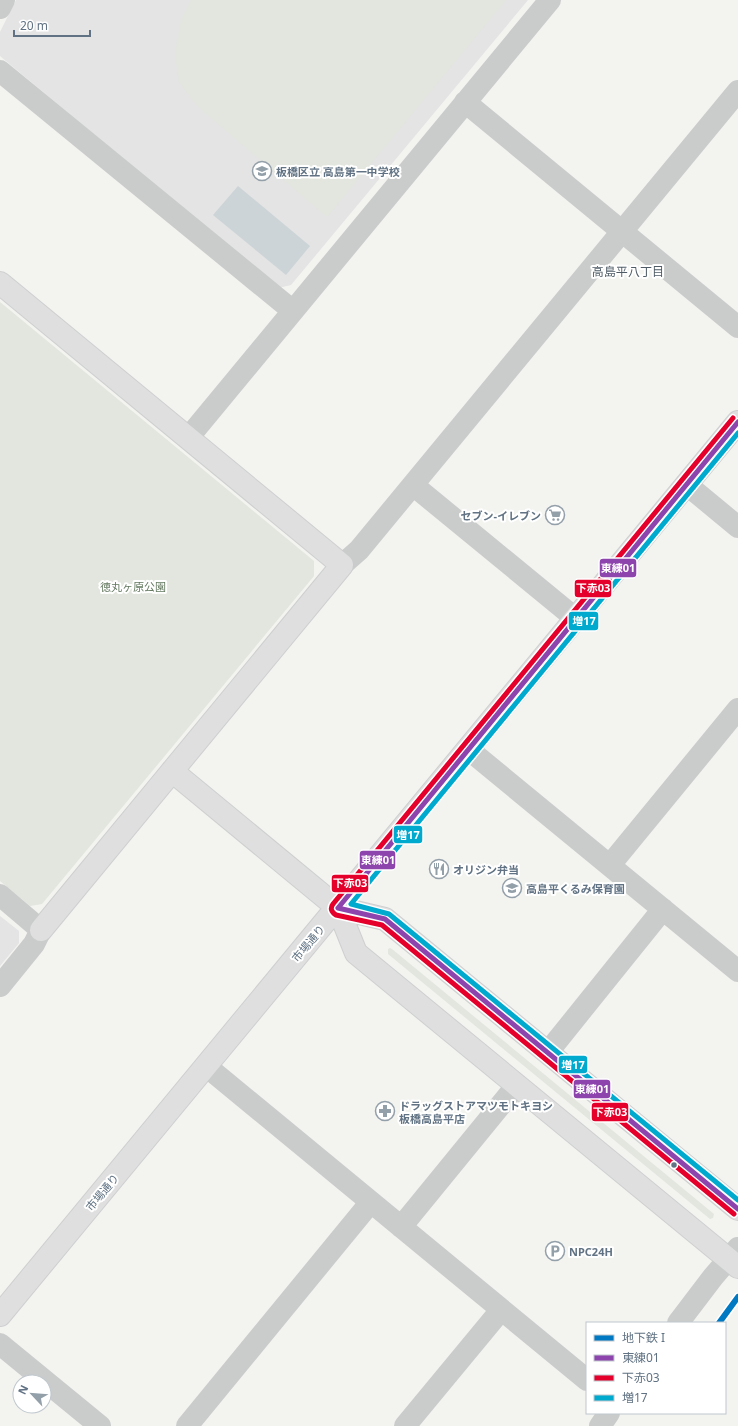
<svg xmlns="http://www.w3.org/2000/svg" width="738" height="1426" font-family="'Noto Sans','Noto Sans JP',sans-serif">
  <rect width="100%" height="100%" fill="#f3f3f0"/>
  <path fill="#e3e4e3" d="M 16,0 L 528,0 L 291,285 L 278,288 L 0,56 L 0,32 Z
    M 0,916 L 19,931 L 19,943 L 0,966 Z"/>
  <path fill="#e2e6de" d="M 191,0 L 506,0 L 327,217 L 198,107 L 179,82 L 175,53 L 181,20 Z
    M 0,302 L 314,561 L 314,576 L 42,904 L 30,906 L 0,881 Z
    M 390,948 L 392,949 L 714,1214 L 713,1218 L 710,1219 L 388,954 L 388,949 Z"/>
  <path fill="#ccd4d7" d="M 238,186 L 310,246 L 286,275 L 213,215 Z"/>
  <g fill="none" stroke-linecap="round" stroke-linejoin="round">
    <g stroke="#ced0d0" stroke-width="24">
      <path id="secondary" d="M 0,283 L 342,565 L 41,930
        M 172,771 L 338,908 L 385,919 L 738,1209
        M 338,908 L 356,953 L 738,1267
        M 0,1315 L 738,422"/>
    </g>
    <path stroke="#cacccc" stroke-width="22" d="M 0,8 L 4,0
      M 0,71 L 293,311
      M 465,102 L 738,327
      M 188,438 L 550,0
      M 686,484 L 738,527
      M 413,485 L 575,618
      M 342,565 L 359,550 L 738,91
      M 468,749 L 738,971
      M 610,865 L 738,709
      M 0,895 L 41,930 L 34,944 L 0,986
      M 548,1052 L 663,909
      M 206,1066 L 587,1380
      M 401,1227 L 517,1085
      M 678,1323 L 713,1277 L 738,1248
      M 0,1344 L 100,1426
      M 187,1426 L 370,1203
      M 405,1426 L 501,1310
      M 600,1426 L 609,1413"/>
    <use href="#secondary" stroke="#dfdfe0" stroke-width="22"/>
    <g stroke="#fff" stroke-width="8">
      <path id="bus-1" d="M 738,422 L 338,908 L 385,919 L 738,1209"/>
    </g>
    <g stroke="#fff" stroke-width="8">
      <path id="bus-2" d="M 733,418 L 333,904 C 330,908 331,912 336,915 L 382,925 L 734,1214"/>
    </g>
    <g stroke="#fff" stroke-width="8">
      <path id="bus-3" d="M 738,433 L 351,904 L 389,914 L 738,1200"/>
    </g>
    <use href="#bus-1" stroke="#8e44ad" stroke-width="5"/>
    <use href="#bus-2" stroke="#e4002b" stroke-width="5"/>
    <use href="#bus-3" stroke="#00a9ce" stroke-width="5"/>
    <g stroke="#fff" stroke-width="9">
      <path id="metro-1" d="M 719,1323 L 738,1297"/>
    </g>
    <use href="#metro-1" stroke="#0079c2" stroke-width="6"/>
  </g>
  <defs>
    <g id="school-ring" transform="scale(1)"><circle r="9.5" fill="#fff" stroke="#939fa9" stroke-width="1.5"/><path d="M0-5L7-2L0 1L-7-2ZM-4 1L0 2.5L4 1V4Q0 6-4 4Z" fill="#939fa9"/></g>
    <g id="supermarket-ring" transform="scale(1)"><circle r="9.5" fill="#fff" stroke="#939fa9" stroke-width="1.5"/><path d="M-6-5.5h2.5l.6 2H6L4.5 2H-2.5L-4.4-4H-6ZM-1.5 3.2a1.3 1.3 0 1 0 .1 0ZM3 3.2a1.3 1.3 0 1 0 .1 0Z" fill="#939fa9"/></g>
    <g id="restaurant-ring" transform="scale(1)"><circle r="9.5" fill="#fff" stroke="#939fa9" stroke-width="1.5"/><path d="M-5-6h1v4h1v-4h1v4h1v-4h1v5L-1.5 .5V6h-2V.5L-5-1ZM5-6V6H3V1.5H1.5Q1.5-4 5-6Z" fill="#939fa9"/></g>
    <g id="pharmacy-ring" transform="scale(1)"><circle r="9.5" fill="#fff" stroke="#939fa9" stroke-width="1.5"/><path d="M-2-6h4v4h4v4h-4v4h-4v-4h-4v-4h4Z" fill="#939fa9"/></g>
    <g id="parking-ring" transform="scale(1)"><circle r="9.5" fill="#fff" stroke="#939fa9" stroke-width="1.5"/><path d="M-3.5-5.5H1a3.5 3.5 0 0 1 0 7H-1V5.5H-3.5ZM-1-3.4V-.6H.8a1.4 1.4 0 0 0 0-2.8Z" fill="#939fa9"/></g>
  </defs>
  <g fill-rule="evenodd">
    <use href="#school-ring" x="262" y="171"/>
    <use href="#supermarket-ring" x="555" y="515"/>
    <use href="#restaurant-ring" x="439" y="869"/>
    <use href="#school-ring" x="512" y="888"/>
    <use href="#pharmacy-ring" x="385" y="1111"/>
    <use href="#parking-ring" x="555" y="1251"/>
  </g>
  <circle fill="#607283" stroke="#fff" stroke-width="1.5" cx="674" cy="1165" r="3.5"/>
  <g text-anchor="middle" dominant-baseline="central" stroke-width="4" stroke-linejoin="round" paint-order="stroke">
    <g font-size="11" font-weight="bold" fill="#607283" stroke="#fff" text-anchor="start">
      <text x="276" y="171">板橋区立 高島第一中学校</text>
      <text x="541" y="515" text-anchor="end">セブン-イレブン</text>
      <text x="453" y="869">オリジン弁当</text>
      <text x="526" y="888">高島平くるみ保育園</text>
      <text x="399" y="1105">ドラッグストアマツモトキヨシ<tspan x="399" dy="13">板橋高島平店</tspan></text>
      <text x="569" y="1251">NPC24H</text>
    </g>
    <g font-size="11" fill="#647960" stroke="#fff">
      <text x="133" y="586">徳丸ヶ原公園</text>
    </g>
    <g font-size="11" fill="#607283" stroke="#fff">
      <text transform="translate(308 943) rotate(-50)">市場通り</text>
      <text transform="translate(102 1192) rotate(-50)">市場通り</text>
    </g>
    <g font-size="12" fill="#4f5c67" stroke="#fff">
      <text x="628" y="271">高島平八丁目</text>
    </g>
  </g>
  <g stroke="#fff" stroke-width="1.5">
    <rect x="599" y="558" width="38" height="20" rx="4" fill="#8e44ad"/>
    <rect x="574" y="579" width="38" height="19" rx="4" fill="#e4002b"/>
    <rect x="568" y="611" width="31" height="20" rx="4" fill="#00a9ce"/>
    <rect x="393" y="825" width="30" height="19" rx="4" fill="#00a9ce"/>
    <rect x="359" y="850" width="37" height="20" rx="4" fill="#8e44ad"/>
    <rect x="331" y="874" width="38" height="19" rx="4" fill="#e4002b"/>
    <rect x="558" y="1055" width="30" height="19" rx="4" fill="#00a9ce"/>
    <rect x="573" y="1079" width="38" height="20" rx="4" fill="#8e44ad"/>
    <rect x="591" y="1102" width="38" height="20" rx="4" fill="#e4002b"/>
  </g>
  <g font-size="11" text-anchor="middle" font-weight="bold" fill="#fff">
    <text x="618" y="572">東練01</text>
    <text x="593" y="592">下赤03</text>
    <text x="584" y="625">増17</text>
    <text x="408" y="839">増17</text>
    <text x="378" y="864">東練01</text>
    <text x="350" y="887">下赤03</text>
    <text x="573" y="1069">増17</text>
    <text x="592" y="1093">東練01</text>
    <text x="610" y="1116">下赤03</text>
  </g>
  <rect x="586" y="1322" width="140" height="92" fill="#ffffff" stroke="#bfc7cd"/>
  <rect x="594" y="1335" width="20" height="6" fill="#0079c2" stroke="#bfc7cd"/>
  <text x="622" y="1342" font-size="12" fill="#607283">地下鉄 I</text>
  <rect x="594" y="1355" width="20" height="6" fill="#8e44ad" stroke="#bfc7cd"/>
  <text x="622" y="1362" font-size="12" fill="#607283">東練01</text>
  <rect x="594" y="1375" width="20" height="6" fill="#e4002b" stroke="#bfc7cd"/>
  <text x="622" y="1382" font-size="12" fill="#607283">下赤03</text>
  <rect x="594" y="1395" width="20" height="6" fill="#00a9ce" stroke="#bfc7cd"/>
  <text x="622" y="1402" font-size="12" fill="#607283">増17</text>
  <g transform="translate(32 1394) rotate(296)"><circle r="19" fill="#ffffff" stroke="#bfc7cd"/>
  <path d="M0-3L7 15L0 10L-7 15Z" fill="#939fa9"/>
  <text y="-6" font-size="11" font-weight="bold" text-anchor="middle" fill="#607283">N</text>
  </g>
  <path d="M14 30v6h76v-6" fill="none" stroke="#607283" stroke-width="2"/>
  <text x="20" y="30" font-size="12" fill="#607283" stroke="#ffffff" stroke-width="3" paint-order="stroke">20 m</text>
</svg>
